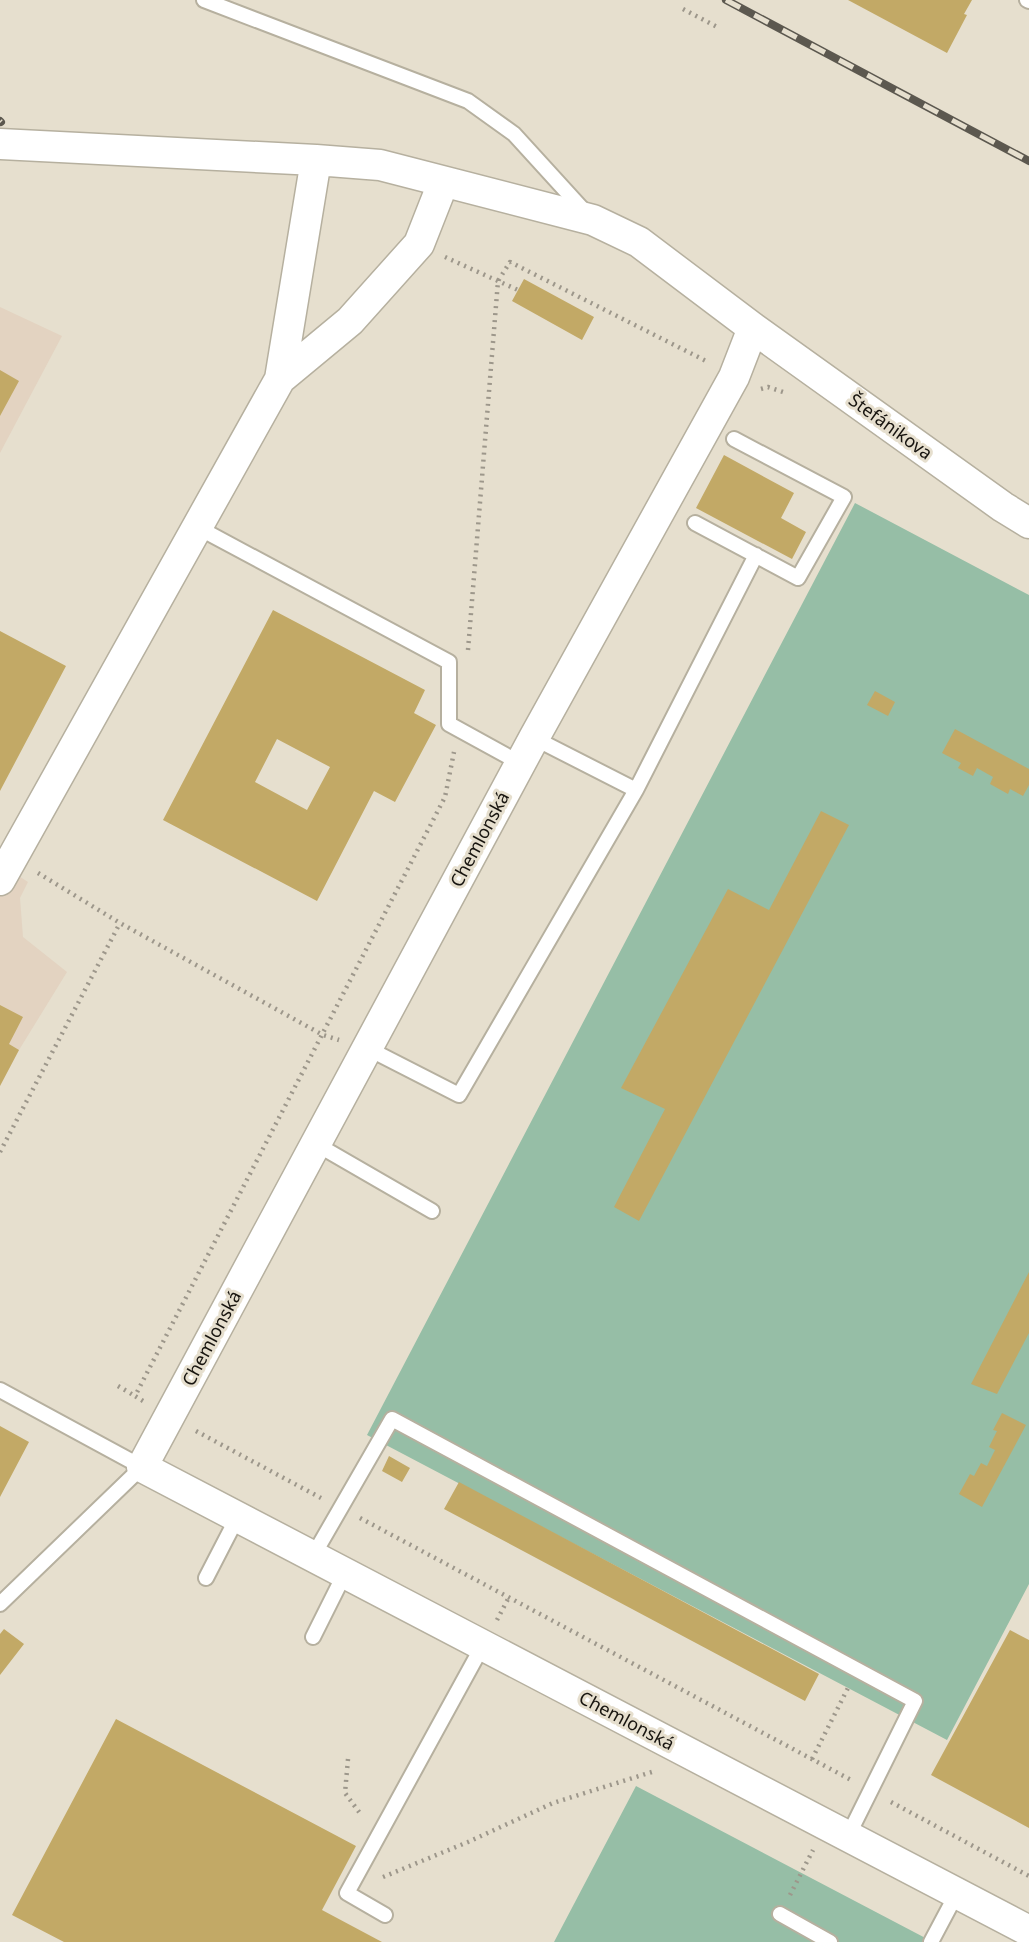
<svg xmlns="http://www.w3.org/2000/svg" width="1029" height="1942" font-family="'Noto Sans',sans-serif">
  <rect width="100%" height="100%" fill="#e6dfce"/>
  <path fill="#e3d3c1" d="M 0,307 L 62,336 L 0,453 Z
    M 0,864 L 28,882 L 20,898 L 23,937 L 67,972 L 19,1050 L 0,1086 Z"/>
  <path fill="#96bea6" d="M 855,503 L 1029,595 L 1029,1584 L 947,1740 L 367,1435 Z
    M 636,1786 L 933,1942 L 554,1942 Z"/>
  <path fill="#c2a966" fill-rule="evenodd" d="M 848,0 L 972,0 L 964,14 L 967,15 L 947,53 Z
    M 524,279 L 594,317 L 582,340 L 512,301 Z
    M 0,370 L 19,381 L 0,416 Z
    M 724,455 L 794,493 L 781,518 L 806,532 L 792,559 L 696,508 Z
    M 273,610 L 425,690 L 414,713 L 436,725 L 395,802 L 374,791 L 317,901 L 163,820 ZM 277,739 L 330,767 L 307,810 L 255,782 Z
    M 0,631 L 66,666 L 0,791 Z
    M 875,691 L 895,702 L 888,716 L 867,705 Z
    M 955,729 L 1029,769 L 1029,785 L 1023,796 L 1010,789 L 1008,794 L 990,784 L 993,777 L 977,768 L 973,776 L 958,768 L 961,763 L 942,753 Z
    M 821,811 L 849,825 L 639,1221 L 614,1207 L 665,1109 L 621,1088 L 728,889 L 769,910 Z
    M 0,1005 L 23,1017 L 9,1044 L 19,1050 L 0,1086 Z
    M 1029,1272 L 1029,1333 L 997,1394 L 971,1384 Z
    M 1002,1413 L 1026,1425 L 982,1507 L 959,1494 L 970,1474 L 974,1476 L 981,1463 L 987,1466 L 995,1450 L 989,1447 L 997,1431 L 993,1430 Z
    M 0,1426 L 29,1442 L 0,1497 Z
    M 389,1456 L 410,1468 L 402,1482 L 382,1471 Z
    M 459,1482 L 819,1674 L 805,1701 L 444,1509 Z
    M 4,1629 L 24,1644 L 0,1675 L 0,1634 Z
    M 1010,1630 L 1029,1640 L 1029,1828 L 931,1775 Z
    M 116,1719 L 356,1846 L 322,1910 L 382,1942 L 64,1942 L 12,1915 Z"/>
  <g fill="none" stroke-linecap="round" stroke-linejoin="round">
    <g stroke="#b6b09f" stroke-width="18">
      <path id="lane" d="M 204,0 L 468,101 L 514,134 L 586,213
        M 1027,0 L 1029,1
        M 695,523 L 798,578 L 844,497 L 734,439
        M 197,527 L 449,662 L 449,724 L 520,763
        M 534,738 L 636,790 L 756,555
        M 367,1048 L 459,1095 L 636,790
        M 316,1144 L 432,1211
        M 0,1390 L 142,1467 L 0,1604
        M 313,1556 L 392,1419 L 915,1701 L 848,1836
        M 206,1578 L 238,1516
        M 313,1637 L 345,1573
        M 780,1914 L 830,1942
        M 385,1915 L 347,1893 L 483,1645
        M 931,1942 L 957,1893"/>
    </g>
    <g stroke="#b6b09f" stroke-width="33">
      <path id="street" d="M 0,144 L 316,160 L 380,165 L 593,220 L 639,242 L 753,328 L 1003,507 L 1029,523
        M 753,328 L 734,377 L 534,738 L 142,1467 L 1029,1931
        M 280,379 L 350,321 L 419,244 L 443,183
        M 0,880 L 280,379 L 316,160"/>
    </g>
    <path stroke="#9d978b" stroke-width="4.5" stroke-dasharray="2 5" stroke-linecap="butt" d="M 683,9 L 719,28
      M 445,257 L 518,290
      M 761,389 L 768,387 L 786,393
      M 468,650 L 498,281 L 510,262 L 708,362
      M 38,873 L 120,923 L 323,1035 L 339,1040
      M 0,1152 L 120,923
      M 118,1386 L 135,1396
      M 143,1401 L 135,1396 L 445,797 L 454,752
      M 196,1431 L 321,1498
      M 360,1518 L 853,1781
      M 497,1620 L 508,1599
      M 348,1759 L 345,1793 L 362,1816
      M 812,1759 L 848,1688
      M 891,1802 L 1029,1876
      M 383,1877 L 468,1842 L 553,1803 L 655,1771
      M 790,1895 L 813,1850"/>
    <use href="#lane" stroke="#fff" stroke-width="14"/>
    <use href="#street" stroke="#fff" stroke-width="30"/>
    <g stroke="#5c584f" stroke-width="8">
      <path id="rail" d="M 726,0 L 1029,161
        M 0,121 L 1,122"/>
    </g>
    <use href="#rail" stroke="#e6dfce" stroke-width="5" stroke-dasharray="16" stroke-linecap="butt"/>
  </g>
  <g text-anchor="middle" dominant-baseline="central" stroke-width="6" stroke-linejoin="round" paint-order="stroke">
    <g font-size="18" fill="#17140f" stroke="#e6dfce">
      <text transform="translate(891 426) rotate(36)">Štefánikova</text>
      <text transform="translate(479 839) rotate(-62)">Chemlonská</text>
      <text transform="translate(211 1338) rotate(-62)">Chemlonská</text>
      <text transform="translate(627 1720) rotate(28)">Chemlonská</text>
    </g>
  </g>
</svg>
